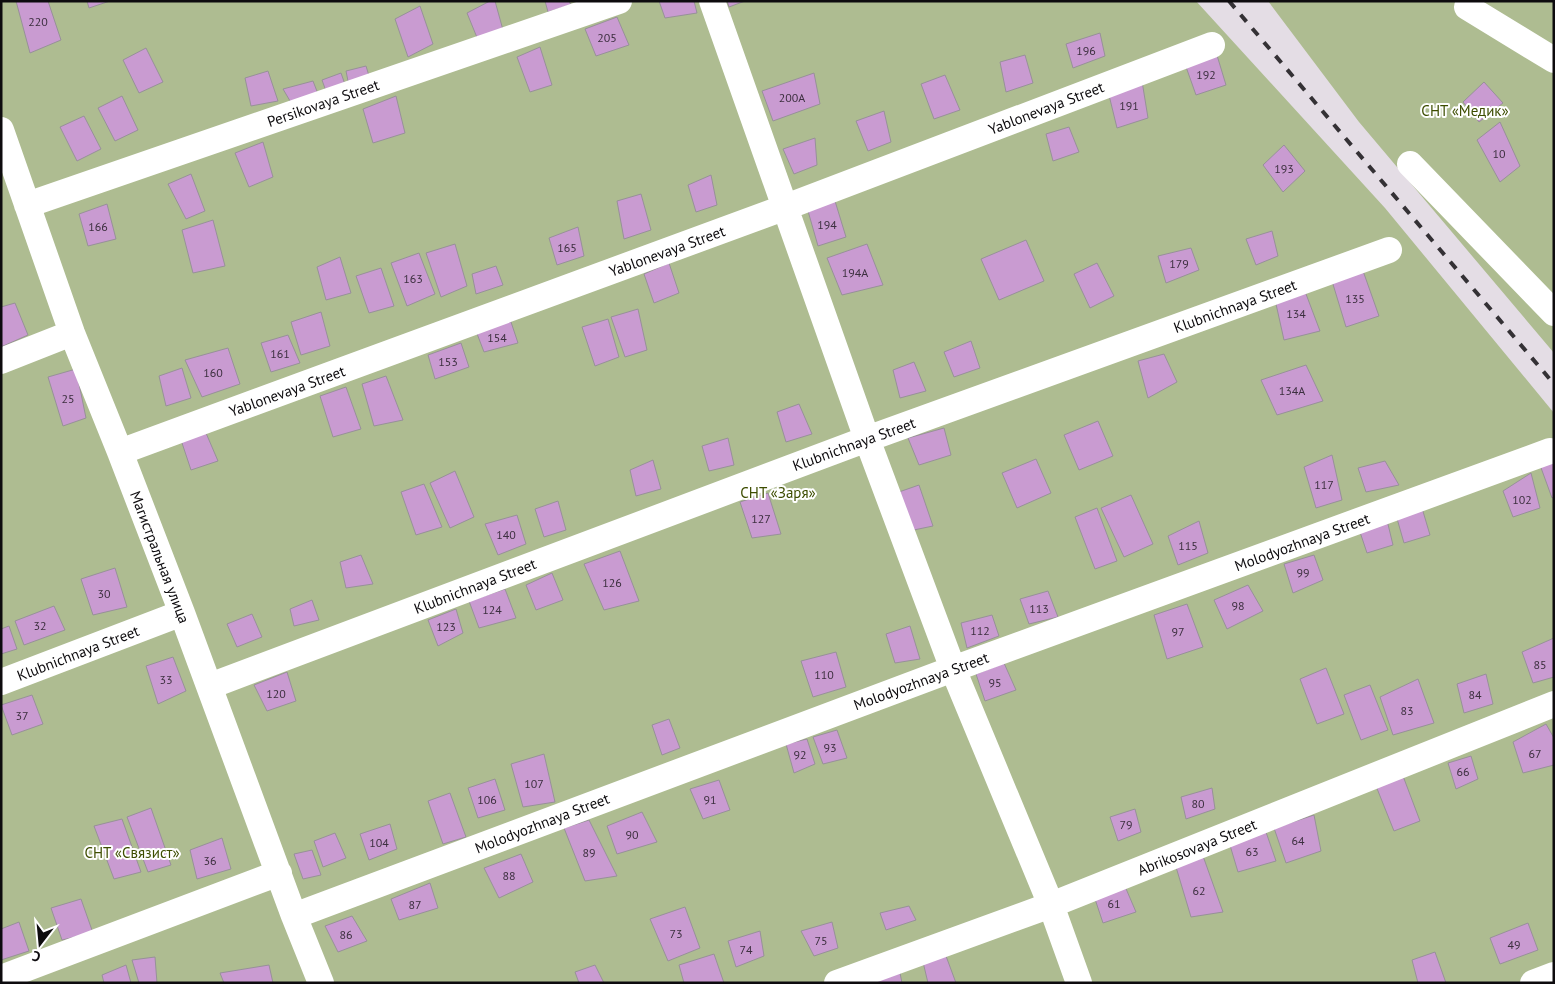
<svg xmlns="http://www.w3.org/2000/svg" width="1555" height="984" font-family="'PT Sans',sans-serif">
  <rect width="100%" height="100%" fill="#e4dde5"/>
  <path fill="#aebc91" d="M 1,1 L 1196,1 L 1385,208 L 1554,413 L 1554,983 L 1,983 Z
    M 1268,1 L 1554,1 L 1554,353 L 1359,122 Z"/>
  <path fill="#c99bd1" stroke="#979198" d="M 16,1 L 48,1 L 61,40 L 30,53 Z
    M 87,1 L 110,1 L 89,8 Z
    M 490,1 L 495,1 L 503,30 L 478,40 L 467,13 Z
    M 545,1 L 569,1 L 571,5 L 548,12 Z
    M 659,1 L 694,1 L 697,13 L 665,18 Z
    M 727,1 L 745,1 L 729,7 Z
    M 420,6 L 433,44 L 408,57 L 395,19 Z
    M 617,17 L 629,45 L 596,56 L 585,29 Z
    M 1100,33 L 1105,56 L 1073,68 L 1066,44 Z
    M 540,47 L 552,85 L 530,92 L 517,57 Z
    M 146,48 L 163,82 L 139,93 L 123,60 Z
    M 1216,52 L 1226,85 L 1196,95 L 1185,64 Z
    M 1025,55 L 1033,83 L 1006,92 L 1000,62 Z
    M 366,66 L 370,79 L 349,86 L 346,71 Z
    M 268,71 L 278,101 L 251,106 L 245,78 Z
    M 341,73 L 347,90 L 327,94 L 322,80 Z
    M 814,73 L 820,104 L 773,121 L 762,91 Z
    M 945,75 L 960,110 L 934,119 L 921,84 Z
    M 313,81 L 320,99 L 293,106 L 283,89 Z
    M 1142,81 L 1148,118 L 1117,128 L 1108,91 Z
    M 1484,82 L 1503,103 L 1479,122 L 1463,102 Z
    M 122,96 L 138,130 L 115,141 L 98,108 Z
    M 396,96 L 405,133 L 373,143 L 363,109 Z
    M 884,111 L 891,142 L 868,151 L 856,121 Z
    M 84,116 L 101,149 L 77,161 L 60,127 Z
    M 1500,122 L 1520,166 L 1500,182 L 1477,140 Z
    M 1069,127 L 1079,152 L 1053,161 L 1046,134 Z
    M 815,138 L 817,165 L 794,174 L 783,149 Z
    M 263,142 L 273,177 L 249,187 L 235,153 Z
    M 1284,145 L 1305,171 L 1283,192 L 1263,165 Z
    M 191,174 L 205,211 L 186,219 L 168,184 Z
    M 711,175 L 717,205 L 696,212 L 688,185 Z
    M 641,194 L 651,230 L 624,239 L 617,201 Z
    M 835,201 L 846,237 L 818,246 L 808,211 Z
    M 107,204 L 116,239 L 88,246 L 79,214 Z
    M 213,220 L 225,266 L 193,273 L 182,230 Z
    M 578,227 L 584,256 L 557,265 L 549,238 Z
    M 1272,231 L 1278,256 L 1256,265 L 1246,239 Z
    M 1026,240 L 1044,281 L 999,300 L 981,259 Z
    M 455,244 L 467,286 L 441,297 L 426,253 Z
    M 867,244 L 883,285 L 842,295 L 827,258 Z
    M 1191,248 L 1199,270 L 1166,283 L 1158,256 Z
    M 419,253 L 435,294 L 407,306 L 391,263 Z
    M 340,257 L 351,293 L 326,300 L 317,267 Z
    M 669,263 L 679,293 L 654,303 L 644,274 Z
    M 1097,263 L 1114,296 L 1090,308 L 1074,274 Z
    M 496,266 L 503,285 L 476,294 L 472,274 Z
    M 381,268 L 394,306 L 369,313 L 356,276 Z
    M 1362,268 L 1379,316 L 1346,327 L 1332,281 Z
    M 1303,286 L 1320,331 L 1284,340 L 1274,295 Z
    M 15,303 L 28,335 L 1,347 L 1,307 Z
    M 638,309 L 647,350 L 625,357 L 611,317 Z
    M 321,312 L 330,346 L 301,355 L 291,322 Z
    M 510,319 L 518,343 L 484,352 L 476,331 Z
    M 608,319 L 619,357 L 595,366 L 582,327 Z
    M 288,335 L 300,363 L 271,372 L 261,343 Z
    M 971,341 L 980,368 L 954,377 L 944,352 Z
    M 461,343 L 469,367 L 435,379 L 428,355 Z
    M 228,348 L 240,384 L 202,397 L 185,360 Z
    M 1164,354 L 1177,382 L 1148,398 L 1138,361 Z
    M 914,362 L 926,391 L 900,398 L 893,370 Z
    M 1306,365 L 1323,401 L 1277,415 L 1261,380 Z
    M 182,368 L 191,398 L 166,406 L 159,376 Z
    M 76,369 L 86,418 L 63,426 L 48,377 Z
    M 386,376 L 403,420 L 374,426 L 362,384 Z
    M 346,387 L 361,429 L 333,437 L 320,396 Z
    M 799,404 L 812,434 L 786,442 L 777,412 Z
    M 1098,421 L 1113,456 L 1079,470 L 1064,435 Z
    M 944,428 L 951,455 L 919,465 L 908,438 Z
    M 206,433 L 218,461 L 191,470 L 181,440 Z
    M 728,438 L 734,465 L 709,471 L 702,446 Z
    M 1332,455 L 1342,500 L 1316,508 L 1304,467 Z
    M 1036,459 L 1051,493 L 1017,508 L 1002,473 Z
    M 1554,459 L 1554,497 L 1552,498 L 1540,465 Z
    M 653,460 L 661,489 L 636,496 L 630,470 Z
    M 1385,461 L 1399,485 L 1366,492 L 1358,468 Z
    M 455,471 L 474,517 L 450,528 L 430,483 Z
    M 1531,473 L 1540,508 L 1513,517 L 1503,491 Z
    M 424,484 L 442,527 L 416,535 L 401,492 Z
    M 919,485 L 933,526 L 909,531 L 896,493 Z
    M 768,493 L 781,534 L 752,538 L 740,502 Z
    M 1131,495 L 1153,544 L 1124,557 L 1101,508 Z
    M 558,501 L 566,530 L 544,537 L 535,509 Z
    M 1097,508 L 1117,561 L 1095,569 L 1075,517 Z
    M 1422,508 L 1430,535 L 1404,543 L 1396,515 Z
    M 517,515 L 526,544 L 498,555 L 485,524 Z
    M 1386,516 L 1393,545 L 1367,553 L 1357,523 Z
    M 1199,521 L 1208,553 L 1178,565 L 1168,536 Z
    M 620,551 L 639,601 L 604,610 L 584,564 Z
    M 361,555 L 373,584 L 346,588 L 340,562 Z
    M 1314,555 L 1323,580 L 1293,593 L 1284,564 Z
    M 115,568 L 127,607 L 93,615 L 81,579 Z
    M 552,573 L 563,600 L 536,610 L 526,585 Z
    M 1248,585 L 1263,611 L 1227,629 L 1214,600 Z
    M 505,589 L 516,618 L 479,628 L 469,601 Z
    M 1048,591 L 1058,617 L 1029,624 L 1020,599 Z
    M 312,600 L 319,620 L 294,626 L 290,609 Z
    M 1187,604 L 1203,647 L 1167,659 L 1154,615 Z
    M 54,606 L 65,630 L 24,645 L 15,621 Z
    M 456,609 L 463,633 L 438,646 L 428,620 Z
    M 252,614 L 262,637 L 237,647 L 227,624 Z
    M 992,615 L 999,636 L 967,648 L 961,623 Z
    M 9,626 L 17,649 L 1,654 L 1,629 Z
    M 910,626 L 920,659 L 895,663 L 886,634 Z
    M 1554,638 L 1554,677 L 1533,683 L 1522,652 Z
    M 836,652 L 846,687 L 813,697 L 801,661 Z
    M 173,657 L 186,691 L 158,704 L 146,666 Z
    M 1004,663 L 1016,690 L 985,701 L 976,674 Z
    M 1326,668 L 1344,714 L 1317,724 L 1300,679 Z
    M 287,672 L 296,701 L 267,711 L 254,685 Z
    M 1486,674 L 1493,704 L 1464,713 L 1457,684 Z
    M 1418,679 L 1434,723 L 1393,735 L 1380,697 Z
    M 1370,685 L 1388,730 L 1361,740 L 1344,695 Z
    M 32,695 L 43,724 L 12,735 L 1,705 Z
    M 669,719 L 680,748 L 662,755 L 652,725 Z
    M 1546,724 L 1554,738 L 1554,765 L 1523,773 L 1513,742 Z
    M 837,730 L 847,758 L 823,764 L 813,737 Z
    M 807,739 L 815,764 L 794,773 L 786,744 Z
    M 544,754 L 555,802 L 523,807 L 511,764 Z
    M 1471,756 L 1478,779 L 1456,789 L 1448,763 Z
    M 1403,776 L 1420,821 L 1394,831 L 1376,786 Z
    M 495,779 L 505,810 L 478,818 L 468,788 Z
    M 719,780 L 730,810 L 703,819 L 690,789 Z
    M 1212,788 L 1215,809 L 1186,819 L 1181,797 Z
    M 450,793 L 466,837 L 443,844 L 428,801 Z
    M 151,808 L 171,865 L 148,872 L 127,817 Z
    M 1135,809 L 1141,832 L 1118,841 L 1110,817 Z
    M 642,812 L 657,842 L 617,854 L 607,826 Z
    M 1314,815 L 1321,851 L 1286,863 L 1274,828 Z
    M 122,819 L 141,872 L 114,879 L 94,826 Z
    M 589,820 L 617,876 L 585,881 L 564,828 Z
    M 390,824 L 397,849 L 369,860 L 360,834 Z
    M 1266,832 L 1276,861 L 1238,872 L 1229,842 Z
    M 335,833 L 346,858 L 323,867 L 314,841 Z
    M 222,838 L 231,869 L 197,879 L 190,850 Z
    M 312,850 L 321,875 L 303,879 L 294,854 Z
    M 521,854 L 533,882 L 499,898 L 484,868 Z
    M 1203,856 L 1223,912 L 1191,917 L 1176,867 Z
    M 430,883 L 438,908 L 399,920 L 391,899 Z
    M 1124,884 L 1136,912 L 1103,923 L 1093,893 Z
    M 81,899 L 93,933 L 62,940 L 51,908 Z
    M 909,906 L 916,920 L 886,930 L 880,913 Z
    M 685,907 L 700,948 L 668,961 L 650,919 Z
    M 352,916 L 367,941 L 338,952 L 325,926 Z
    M 19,922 L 29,951 L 1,960 L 1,929 Z
    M 832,922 L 838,948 L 814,956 L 801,931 Z
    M 1528,923 L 1538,950 L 1500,964 L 1490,938 Z
    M 760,931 L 764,956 L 736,967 L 728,941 Z
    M 1435,952 L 1446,983 L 1418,983 L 1412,960 Z
    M 714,954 L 724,983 L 684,983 L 679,965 Z
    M 946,956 L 956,983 L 928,983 L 923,962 Z
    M 155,957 L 157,983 L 139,983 L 132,960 Z
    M 126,965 L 131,983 L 104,983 L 102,975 Z
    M 269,965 L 273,983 L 224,983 L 220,973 Z
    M 595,965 L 604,983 L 579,983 L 575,972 Z
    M 899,968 L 902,983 L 863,983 Z"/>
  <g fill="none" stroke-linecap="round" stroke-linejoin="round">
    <path stroke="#fff" stroke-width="26" d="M 712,1 L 867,439 L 953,669 L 1051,905 L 1079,983
      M 1467,7 L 1554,60
      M 1,130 L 72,333 L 120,452 L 182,613 L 294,916 L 321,983
      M 1410,164 L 1554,313
      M 27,205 L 619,1
      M 1,361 L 72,333
      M 120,452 L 786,207 L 1212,45
      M 1,682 L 182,613
      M 210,686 L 867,439 L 1389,250
      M 294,916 L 953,669 L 1550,451
      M 1,978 L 279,873
      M 837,983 L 1051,905 L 1554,704
      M 1533,983 L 1554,975"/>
    <path stroke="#343135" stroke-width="4" stroke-dasharray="9 9" stroke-linecap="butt" d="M 1229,1 L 1554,384"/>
  </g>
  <g text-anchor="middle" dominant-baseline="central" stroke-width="4" stroke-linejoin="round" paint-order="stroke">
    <g font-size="12" fill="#3c2f3f">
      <text x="38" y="21">220</text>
      <text x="607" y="37">205</text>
      <text x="1086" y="50">196</text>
      <text x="1206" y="74">192</text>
      <text x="792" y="97">200А</text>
      <text x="1129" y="105">191</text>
      <text x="1499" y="153">10</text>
      <text x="1284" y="168">193</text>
      <text x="827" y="224">194</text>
      <text x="98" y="226">166</text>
      <text x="567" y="247">165</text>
      <text x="1179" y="263">179</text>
      <text x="855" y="272">194А</text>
      <text x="413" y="278">163</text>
      <text x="1355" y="298">135</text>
      <text x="1296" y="313">134</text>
      <text x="497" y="337">154</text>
      <text x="280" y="353">161</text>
      <text x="448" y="361">153</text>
      <text x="213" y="372">160</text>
      <text x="1292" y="390">134А</text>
      <text x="68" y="398">25</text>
      <text x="1324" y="484">117</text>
      <text x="1522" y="499">102</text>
      <text x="761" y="518">127</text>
      <text x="506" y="534">140</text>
      <text x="1188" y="545">115</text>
      <text x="1303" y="572">99</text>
      <text x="612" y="582">126</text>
      <text x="104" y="593">30</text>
      <text x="1238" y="605">98</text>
      <text x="1039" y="608">113</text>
      <text x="492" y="609">124</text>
      <text x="40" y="625">32</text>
      <text x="446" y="626">123</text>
      <text x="980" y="630">112</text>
      <text x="1178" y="631">97</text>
      <text x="1540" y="664">85</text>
      <text x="824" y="674">110</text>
      <text x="166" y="679">33</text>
      <text x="995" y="682">95</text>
      <text x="276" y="693">120</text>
      <text x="1475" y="694">84</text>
      <text x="1407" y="710">83</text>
      <text x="22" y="715">37</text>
      <text x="830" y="747">93</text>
      <text x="1535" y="753">67</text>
      <text x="800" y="754">92</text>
      <text x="1463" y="771">66</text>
      <text x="534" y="783">107</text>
      <text x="487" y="799">106</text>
      <text x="710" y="799">91</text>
      <text x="1198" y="803">80</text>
      <text x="1126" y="824">79</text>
      <text x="632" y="834">90</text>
      <text x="1298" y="840">64</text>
      <text x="379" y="842">104</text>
      <text x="1252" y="851">63</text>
      <text x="589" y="852">89</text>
      <text x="210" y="860">36</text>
      <text x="509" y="875">88</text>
      <text x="1199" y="890">62</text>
      <text x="1114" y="903">61</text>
      <text x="415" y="904">87</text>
      <text x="676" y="933">73</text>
      <text x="346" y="934">86</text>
      <text x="821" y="940">75</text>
      <text x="1514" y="944">49</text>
      <text x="746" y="949">74</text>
    </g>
    <g font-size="15" fill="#0d0b0e" stroke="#fff">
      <text transform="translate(323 103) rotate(-19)">Persikovaya Street</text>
      <text transform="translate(1046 108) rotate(-21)">Yablonevaya Street</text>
      <text transform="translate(667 251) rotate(-20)">Yablonevaya Street</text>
      <text transform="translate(1235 306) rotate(-20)">Klubnichnaya Street</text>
      <text transform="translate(287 391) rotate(-20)">Yablonevaya Street</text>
      <text transform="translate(854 444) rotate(-20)">Klubnichnaya Street</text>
      <text transform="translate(1302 542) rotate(-20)">Molodyozhnaya Street</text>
      <text transform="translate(160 557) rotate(69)">Магистральная улица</text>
      <text transform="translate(475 586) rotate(-21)">Klubnichnaya Street</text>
      <text transform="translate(78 653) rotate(-21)">Klubnichnaya Street</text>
      <text transform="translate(921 681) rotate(-20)">Molodyozhnaya Street</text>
      <text transform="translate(542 823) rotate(-21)">Molodyozhnaya Street</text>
      <text transform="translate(1197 847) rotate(-22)">Abrikosovaya Street</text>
    </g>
    <g font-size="15" fill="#3d4d00" stroke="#fff">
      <text x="1465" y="110">СНТ «Медик»</text>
      <text x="778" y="492">СНТ «Заря»</text>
      <text x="132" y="852">СНТ «Связист»</text>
    </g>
  </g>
  <rect width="1555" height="984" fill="none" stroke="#0d0b0e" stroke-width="5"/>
  <g transform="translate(40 944) rotate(196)" stroke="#ffffff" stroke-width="4" paint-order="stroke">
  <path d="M0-4L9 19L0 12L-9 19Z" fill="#0d0b0e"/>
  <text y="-8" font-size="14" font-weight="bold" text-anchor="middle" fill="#0d0b0e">С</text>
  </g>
</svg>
